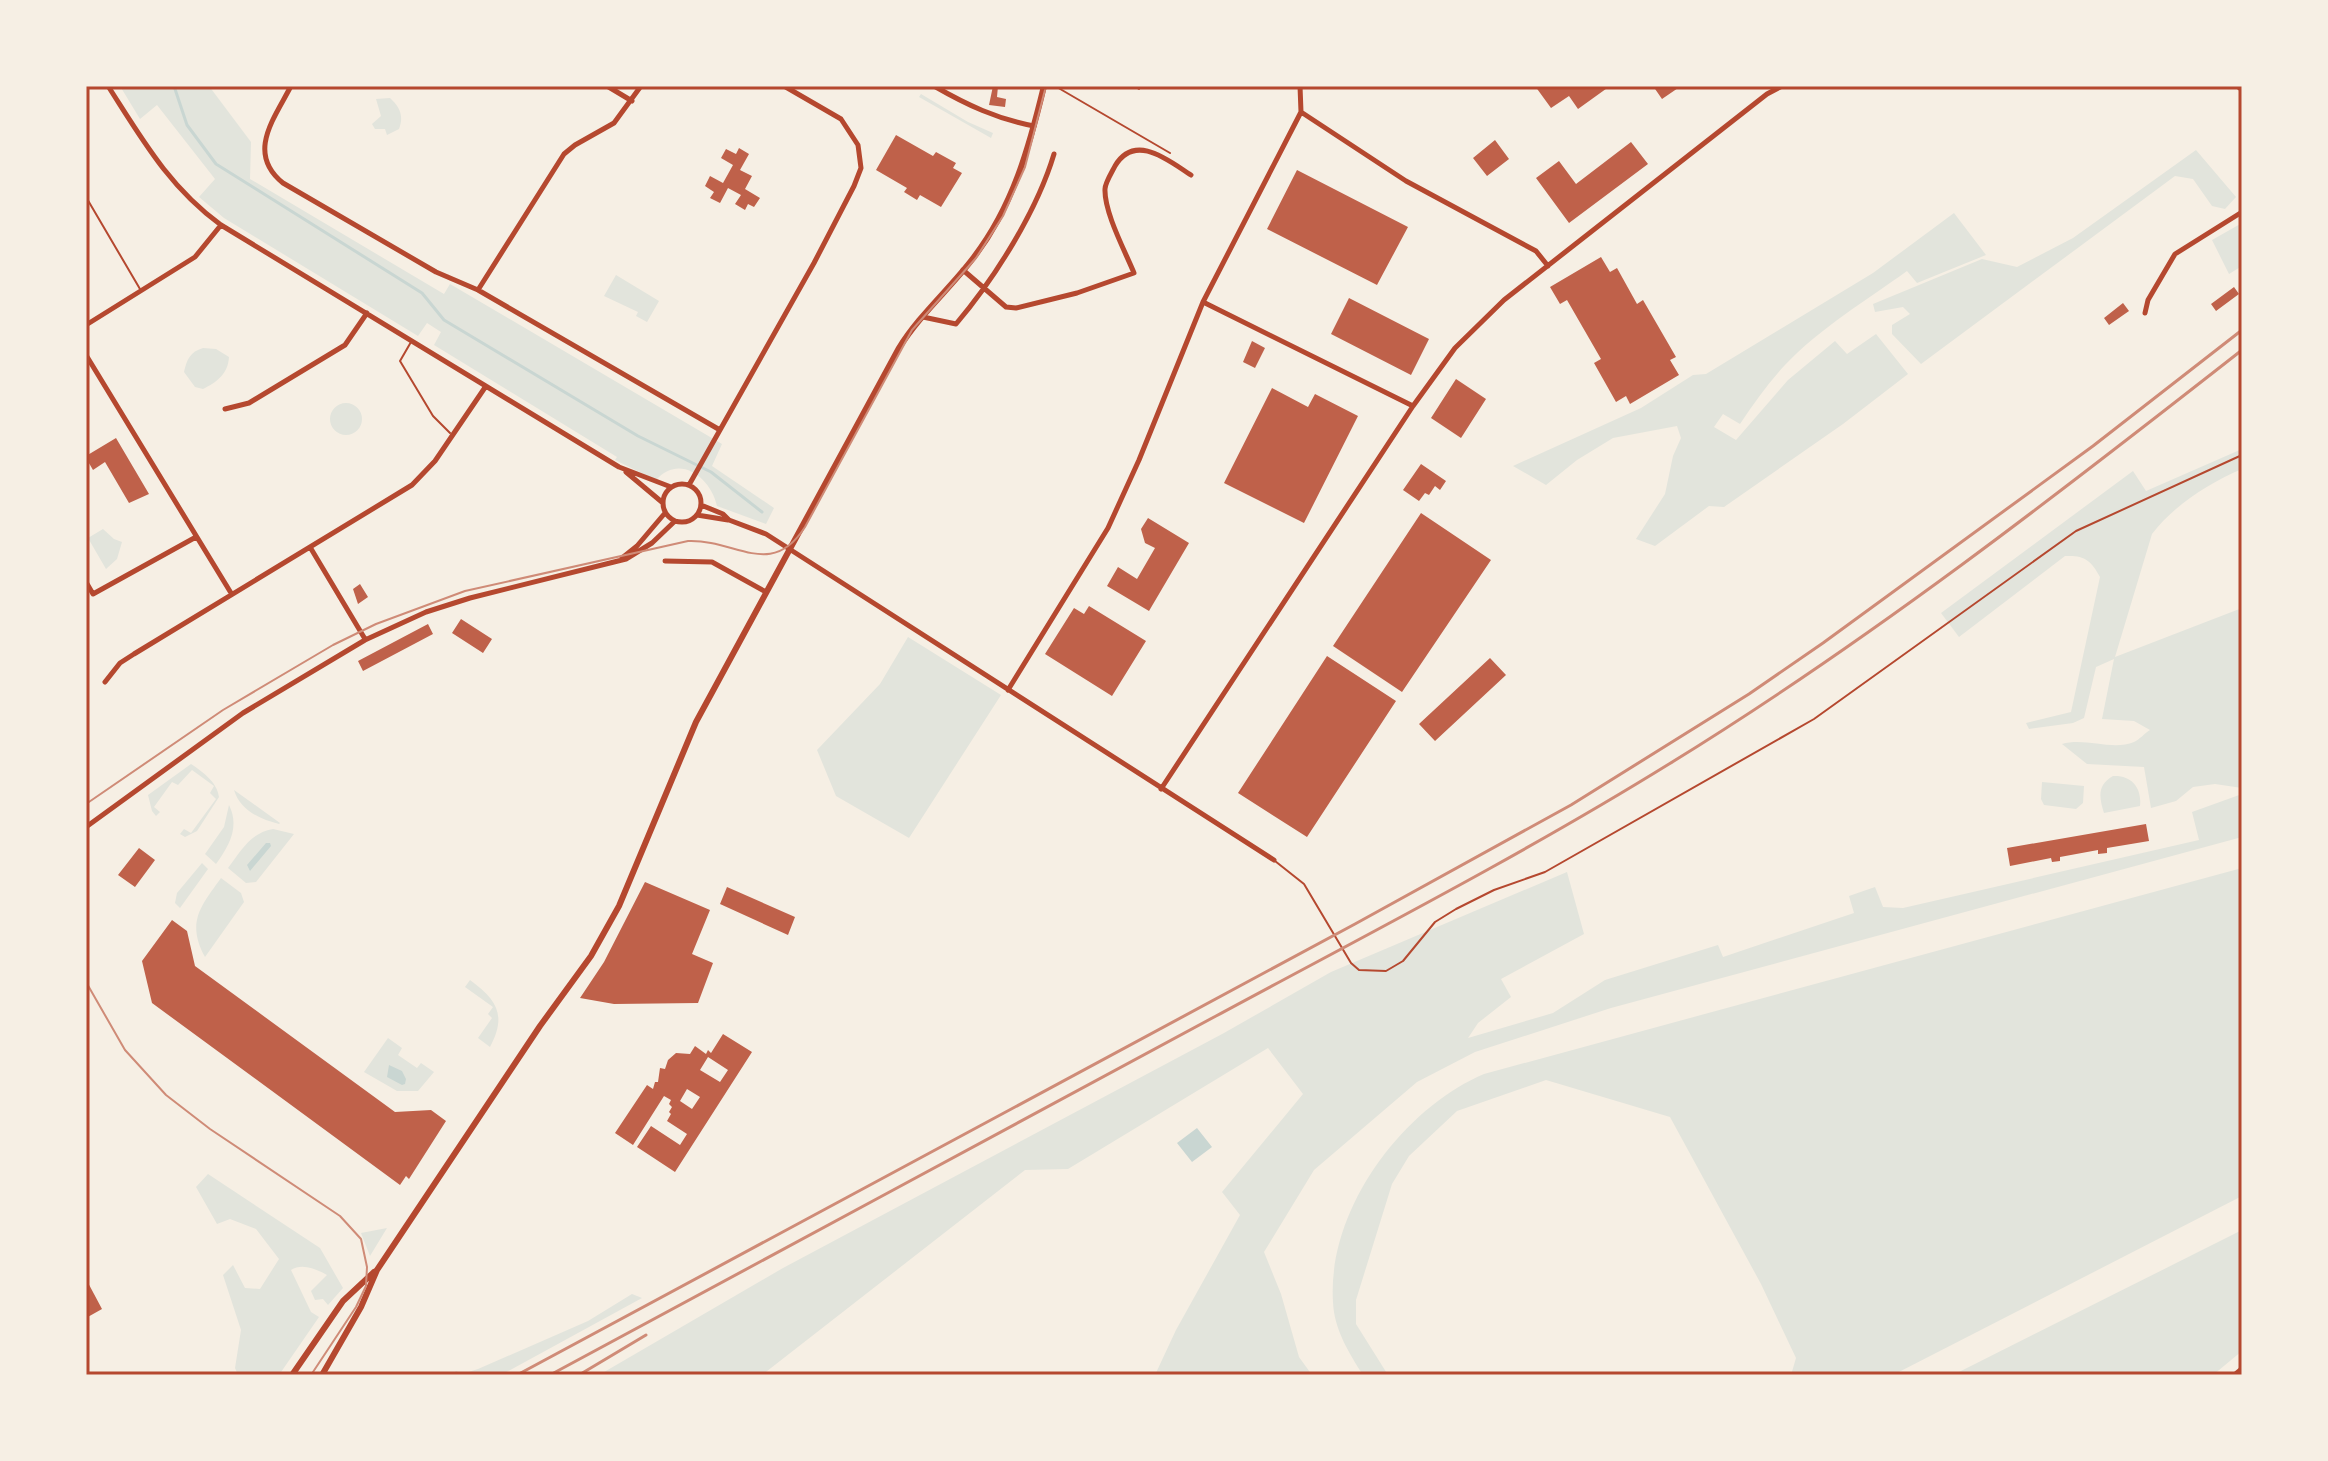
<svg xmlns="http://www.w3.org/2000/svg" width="2328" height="1461" font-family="'Fira Sans Condensed',sans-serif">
  <rect width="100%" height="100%" fill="#f6efe4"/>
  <path fill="#e2e4dc" d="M 120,86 L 209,86 L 251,142 L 250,179 L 444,294 L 450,284 L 722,444 L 712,466 L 774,508 L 766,524 L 717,506 C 711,478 680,453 656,480 L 615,460 L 617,457 L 434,345 L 441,332 L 427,323 L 418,336 L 224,218 L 199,197 L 215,179 L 157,105 L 140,119 Z
    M 921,94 L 968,122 L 993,133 L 991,138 L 919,97 Z
    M 390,98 C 400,107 404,116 399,129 L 387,135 L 385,129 L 375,129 L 372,124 L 381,116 L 376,99 Z
    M 2196,150 L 2236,197 L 2225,209 L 2212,206 L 2193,179 L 2175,176 L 1921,364 L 1892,334 L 1892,325 L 1910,314 L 1903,307 L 1875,312 L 1873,304 L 1982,259 L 2017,267 L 2073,238 Z
    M 1954,213 L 1986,255 L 1917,283 L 1907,271 C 1867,300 1820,328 1785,365 C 1768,383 1754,403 1740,424 L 1723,414 L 1714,427 L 1736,440 L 1788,380 L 1835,341 L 1847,354 L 1876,334 L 1908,374 L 1843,424 L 1724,507 L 1709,506 L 1655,546 L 1636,539 L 1665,494 L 1673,456 L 1681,438 L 1677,426 L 1613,438 L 1577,460 L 1546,485 L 1513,466 L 1641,408 L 1693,375 L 1706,374 L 1873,273 Z
    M 2242,223 L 2242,266 L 2229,274 L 2212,240 Z
    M 616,275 L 659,301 L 647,322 L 636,316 L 638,312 L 604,296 Z
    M 203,348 L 216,349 L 229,357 C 228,374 217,382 203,389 L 195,387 L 184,372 C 187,359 190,352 203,348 Z
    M330 419a16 16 0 1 1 32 0a16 16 0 1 1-32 0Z
    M 2242,449 L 2242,469 C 2209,483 2173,506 2152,534 L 2115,657 L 2242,608 L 2242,788 L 2215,784 L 2193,787 L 2176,801 L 2151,808 L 2144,767 L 2087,764 L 2062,744 C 2085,737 2112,751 2134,742 C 2139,740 2145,733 2150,730 L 2134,721 L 2102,719 L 2114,659 L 2096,667 L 2084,718 L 2073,723 L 2029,729 L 2026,723 L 2071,712 L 2100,577 C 2091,560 2084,555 2065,556 L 1959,637 L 1941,613 L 2133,471 L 2146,491 Z
    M 103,529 L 114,539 L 122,542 L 117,559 L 106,569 L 88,538 Z
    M 908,637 L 1001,695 L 909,838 L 836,796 L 817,750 L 880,684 Z
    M 191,764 C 203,772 217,782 219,797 L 197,831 L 185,837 L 180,834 L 184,829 L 191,833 L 216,799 L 210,793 L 214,786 L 192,770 L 178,785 L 172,782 L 154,807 L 160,812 L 156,816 L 152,811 L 148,795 Z
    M 2113,776 C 2132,775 2142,788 2140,806 L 2104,813 C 2099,797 2097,785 2113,776 Z
    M 2042,782 L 2084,786 L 2083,803 L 2076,809 L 2044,805 L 2041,799 Z
    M 234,790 L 280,823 L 279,824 C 259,819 240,810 234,790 Z
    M 2242,794 L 2242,837 L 1611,1008 L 1475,1052 L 1417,1082 L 1314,1170 L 1264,1252 L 1281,1294 L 1299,1357 L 1312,1375 L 1155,1375 L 1176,1330 L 1240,1215 L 1222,1192 L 1303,1094 L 1268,1048 L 1068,1169 L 1025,1170 L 762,1375 L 599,1375 L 783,1268 L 1224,1033 L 1331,972 L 1567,872 L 1584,934 L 1501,979 L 1511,997 L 1478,1023 L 1468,1038 L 1553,1013 L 1605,980 L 1718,945 L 1723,957 L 1854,913 L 1849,896 L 1875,887 L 1883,907 L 1903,908 L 2199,840 L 2192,812 Z
    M 229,805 C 240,827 229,846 216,864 L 205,854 L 224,827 Z
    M 273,829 L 294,834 L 256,882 L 246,883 L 228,868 C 241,851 250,833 273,829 Z
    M 202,863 L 208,869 L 180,908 L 175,903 L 177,893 Z
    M 2242,868 L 2242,1196 L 1893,1375 L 1791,1375 L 1796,1358 L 1761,1284 L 1670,1117 L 1546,1080 L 1457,1111 L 1409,1156 L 1392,1184 L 1356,1300 L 1356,1324 L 1388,1375 L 1363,1375 C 1349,1353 1334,1329 1333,1302 C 1327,1210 1402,1109 1484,1074 Z
    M 221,878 L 241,893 L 244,902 L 205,957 C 186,922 201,906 221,878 Z
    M 470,980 C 497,1000 507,1015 490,1047 L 478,1038 L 492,1018 L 488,1014 L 493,1007 L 465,987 Z
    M 388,1038 L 402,1048 L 398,1055 L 417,1068 L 421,1063 L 434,1072 L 418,1091 L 397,1091 L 364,1072 Z
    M 208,1174 L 320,1248 L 343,1288 L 328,1305 L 323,1299 L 315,1300 L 311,1291 L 327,1275 C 316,1269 302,1263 291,1270 L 311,1312 L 319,1317 L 279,1375 L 238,1375 L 235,1368 L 241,1330 L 223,1275 L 233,1265 L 245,1288 L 260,1289 L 279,1259 L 256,1229 L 230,1219 L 217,1224 L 196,1187 Z
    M 387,1228 L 370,1256 L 361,1233 Z
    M 2242,1230 L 2242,1351 L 2213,1375 L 1953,1375 Z
    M 632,1294 L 642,1298 L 501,1375 L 452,1375 L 456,1371 L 462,1374 L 478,1369 L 588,1321 Z"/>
  <path fill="#c9d6d2" d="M 266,843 L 270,843 L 271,846 L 250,871 L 247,865 Z
    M 389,1065 L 402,1071 L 406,1079 L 405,1084 L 402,1085 L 387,1077 Z
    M 1197,1128 L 1212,1147 L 1192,1162 L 1177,1143 Z"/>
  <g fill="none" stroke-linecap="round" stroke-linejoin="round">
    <path stroke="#c9d6d2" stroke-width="3" d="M 174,86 L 187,125 L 216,164 L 422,293 L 444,320 L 638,436 L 711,472 L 762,512"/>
  </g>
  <path fill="#bf614a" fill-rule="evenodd" d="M 993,86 L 998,86 L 997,97 L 1006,99 L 1005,107 L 989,105 Z
    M 1535,86 L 1610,86 L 1578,109 L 1569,96 L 1551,108 Z
    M 1653,86 L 1681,86 L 1662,99 Z
    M 896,135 L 933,156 L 936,152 L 956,163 L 953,168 L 962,173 L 941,207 L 920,195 L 917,200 L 904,192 L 907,188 L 876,170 Z
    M 1495,140 L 1509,159 L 1487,176 L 1473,158 Z
    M 1631,142 L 1648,164 L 1569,223 L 1536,178 L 1559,161 L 1576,184 Z
    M 739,148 L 749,154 L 740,170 L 752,176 L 745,189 L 760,198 L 754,207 L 748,204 L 745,210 L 735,204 L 741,195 L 728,188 L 720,203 L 710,198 L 714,192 L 705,186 L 710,176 L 723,183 L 733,165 L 721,158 L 726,149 L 736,154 Z
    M 1297,170 L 1408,227 L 1377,285 L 1267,229 Z
    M 1601,257 L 1610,272 L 1617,268 L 1637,304 L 1643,300 L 1676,357 L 1670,360 L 1679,375 L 1630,404 L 1626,396 L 1616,402 L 1594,363 L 1601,359 L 1567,300 L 1560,304 L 1550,287 Z
    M 2234,287 L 2239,294 L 2216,311 L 2211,304 Z
    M 1349,298 L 1429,339 L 1411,375 L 1331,334 Z
    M 2123,303 L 2129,311 L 2109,325 L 2104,318 Z
    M 1252,341 L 1265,348 L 1255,368 L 1243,362 Z
    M 1456,379 L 1486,399 L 1461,438 L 1431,418 Z
    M 1272,388 L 1308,407 L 1315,394 L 1358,416 L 1304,523 L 1224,483 Z
    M 116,438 L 149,494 L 129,503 L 105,462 L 93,470 L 86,458 L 86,456 Z
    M 1421,464 L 1446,481 L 1440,490 L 1435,486 L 1429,495 L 1425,493 L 1419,501 L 1403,490 Z
    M 1421,513 L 1491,560 L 1402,692 L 1333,646 Z
    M 1148,518 L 1189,543 L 1149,611 L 1107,586 L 1118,567 L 1137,579 L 1155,548 L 1145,543 L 1141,529 Z
    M 360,584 L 368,597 L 358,604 L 353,589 Z
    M 1089,606 L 1146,641 L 1112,696 L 1045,654 L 1074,608 L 1084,614 Z
    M 461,619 L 492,639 L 483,653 L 452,633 Z
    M 428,624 L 433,634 L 363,671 L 358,661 Z
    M 1327,656 L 1396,701 L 1307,837 L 1238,793 Z
    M 1490,658 L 1506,675 L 1435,741 L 1419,724 Z
    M 2146,824 L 2149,841 L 2107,848 L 2107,853 L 2098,854 L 2098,850 L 2060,857 L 2060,861 L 2052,862 L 2051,858 L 2010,866 L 2007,848 Z
    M 139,848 L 155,860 L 135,887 L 118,875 Z
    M 645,882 L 710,910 L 692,954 L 713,963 L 698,1003 L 614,1004 L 580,998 L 604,962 Z
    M 727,887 L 795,917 L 788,935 L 720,904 Z
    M 172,920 L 187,931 L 195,966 L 395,1112 L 431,1110 L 446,1121 L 409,1179 L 406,1176 L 400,1185 L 152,1003 L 142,961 Z
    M 723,1034 L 752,1052 L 675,1172 L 637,1147 L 651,1126 L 680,1145 L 687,1134 L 667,1121 L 671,1114 L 669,1112 L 672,1107 L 669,1104 L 671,1100 L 664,1096 L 633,1145 L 615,1133 L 647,1085 L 653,1089 L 655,1082 L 658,1082 L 660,1068 L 665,1069 L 668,1060 L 676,1053 L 690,1054 L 695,1046 L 706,1054 L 708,1050 L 711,1053 ZM 708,1057 L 728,1070 L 720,1082 L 700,1070 ZM 687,1089 L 700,1097 L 692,1109 L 680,1101 Z
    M 86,1279 L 102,1309 L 86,1318 Z"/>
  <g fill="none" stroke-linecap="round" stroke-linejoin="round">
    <path stroke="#b5482f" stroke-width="2" d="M 1055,86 L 1170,153
      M 1134,86 L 1139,89 L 1141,86
      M 86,197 L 140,289
      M 411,342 L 400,361 L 433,416 L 450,433
      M 1275,861 L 1304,884 L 1351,963 L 1359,970 L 1386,971 L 1403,961 L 1435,922 L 1456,909 L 1494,890 L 1545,872 L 1814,719 L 2076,531 L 2242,455"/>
    <path stroke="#b5482f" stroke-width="5" d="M 108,86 C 142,139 169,187 221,225 L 619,467 L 671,487
      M 291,86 C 274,119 246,153 283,183 L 436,272 L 478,290 L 720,430
      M 607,86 L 632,101
      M 934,86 C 967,105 997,119 1034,126
      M 1301,112 L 1406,181 L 1536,251 L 1548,266
      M 963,270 L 1006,307 L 1016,308 L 1077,293 L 1134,273 C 1125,251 1104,212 1105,189 C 1105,183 1112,172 1115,166 C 1135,132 1169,161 1191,175
      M 478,290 L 564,154 L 575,145 L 614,123 L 641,86
      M 1203,302 L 1413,406
      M 2145,313 L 2148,300 L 2175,254 L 2242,212
      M 923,317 L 956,324 C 995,278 1037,211 1054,154
      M 86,325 L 195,257 L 221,225
      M 86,355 L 231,593
      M 225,409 L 249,403 L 345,345 L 367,313
      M 626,472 L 663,503
      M663 503a19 19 0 1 1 38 0a19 19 0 1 1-38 0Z
      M 689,485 L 814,263 L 854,186 L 861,168 L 858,145 L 841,119 L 784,86
      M 701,505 L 723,514 L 729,520 L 766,534 L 1274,860
      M 697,515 L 728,520
      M 310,547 L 365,639
      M 622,558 L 637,546 L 665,513
      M 665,561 L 712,562 L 766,592
      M 86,582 L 93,594 L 196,537
      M 105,682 L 120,663 L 134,654 L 412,485 L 435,461 L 486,386
      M 1008,690 L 1108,528 L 1139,460 L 1203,302 L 1301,112 L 1300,86
      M 1161,789 L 1413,406 L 1455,348 L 1504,300 L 1767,94 L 1782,86
      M 86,827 L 243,713 L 365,640 L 426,612 L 470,598 L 626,559 L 652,543 L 675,521"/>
    <path stroke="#b5482f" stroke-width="6" d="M 2238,86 L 2242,89
      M 292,1375 L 343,1301 L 374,1272
      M 322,1375 L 361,1307 L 377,1270 L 540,1026 L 591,956 L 619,906 L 696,722 L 899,348 C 920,314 950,289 974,257 C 1013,206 1029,148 1044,86"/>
    <path stroke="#b5482f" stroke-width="7" d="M 2236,1375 L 2242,1370"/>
    <path stroke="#cf8b77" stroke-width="2" d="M 86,804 L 223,710 L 333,645 L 376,624 L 465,591 L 688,541 C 736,539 771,580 805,527 L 912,330 L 976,258 L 1003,216 L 1025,167 L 1046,86
      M 86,982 L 125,1050 L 166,1095 L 210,1129 L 340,1216 L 361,1239 L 367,1267 L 366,1286 L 356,1307 L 311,1375"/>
    <path stroke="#cf8b77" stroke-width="3" d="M 517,1375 L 1355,924 L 1571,805 L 1749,694 L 1823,643 L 2093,446 L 2242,330
      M 550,1375 C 772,1255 994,1136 1216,1016 C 1368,934 1522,855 1669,764 C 1869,641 2057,495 2242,350
      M 579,1375 L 646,1335"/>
  </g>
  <rect width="2328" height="1461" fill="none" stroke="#f6efe4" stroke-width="176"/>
  <rect x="88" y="88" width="2152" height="1285" fill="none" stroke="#b5482f" stroke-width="3"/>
</svg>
